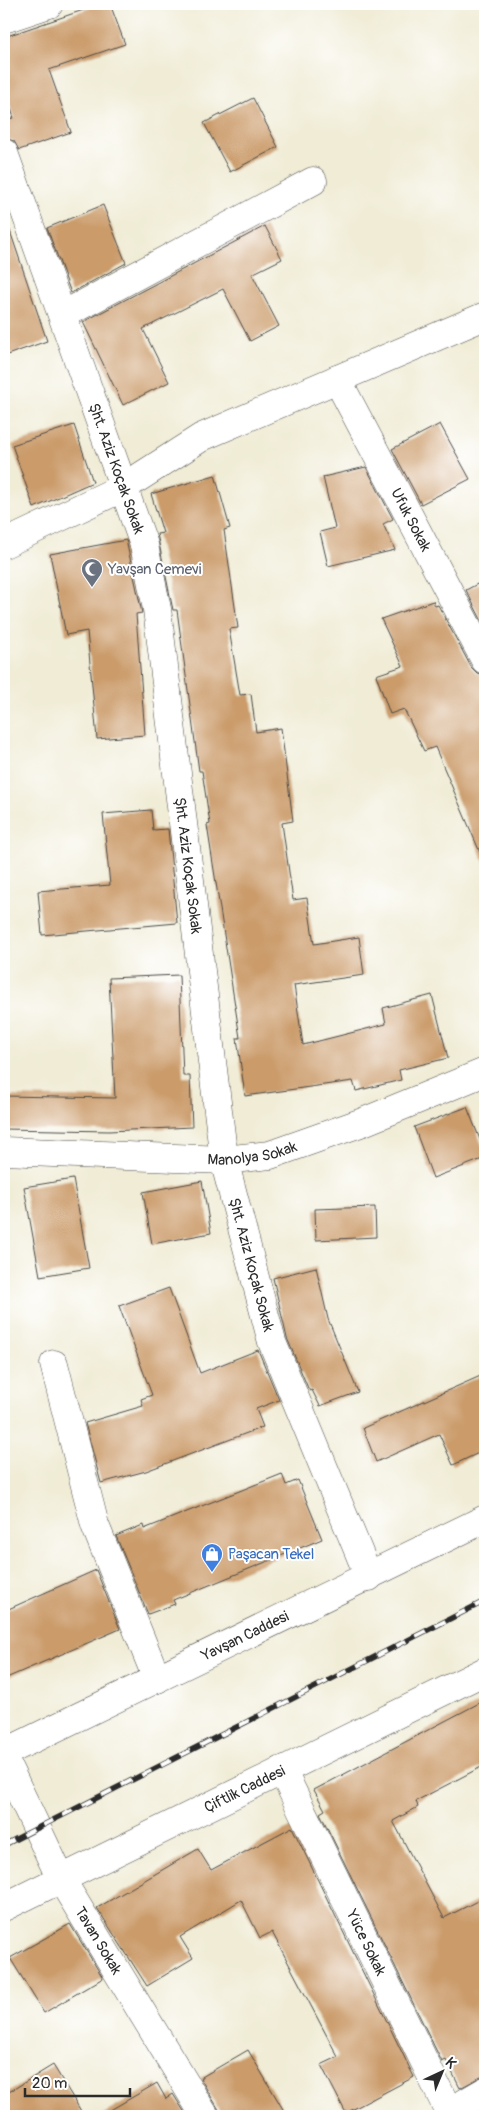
<svg xmlns="http://www.w3.org/2000/svg" width="489" height="2120" font-family="Pangolin,sans-serif">
  <rect width="100%" height="100%" fill="#fff"/>
  <filter id="ink" filterUnits="userSpaceOnUse"><feTurbulence type="fractalNoise" baseFrequency=".02" numOctaves="2"/><feDisplacementMap in="SourceGraphic" scale="10" xChannelSelector="R" yChannelSelector="G"/><feConvolveMatrix kernelMatrix="1 2 1 2 8 2 1 2 1" color-interpolation-filters="sRGB"/></filter>
  <filter id="wash" filterUnits="userSpaceOnUse"><feTurbulence type="fractalNoise" baseFrequency=".0096" numOctaves="4" result="noise"/><feDisplacementMap in="SourceGraphic" scale="20" xChannelSelector="R" yChannelSelector="G"/><feGaussianBlur stdDeviation="1.12" result="paint"/><feColorMatrix in="noise" values="0 0 0 0 0 0 0 0 0 0 0 0 0 0 0 0 0 1.4 0 .05"/><feComposite in="paint" operator="in"/></filter>
  <g filter="url(#wash)">
    <rect width="100%" height="100%" fill="#f0ecd6"/>
    <g id="blocks">
      <path fill="#cb9b6a" d="M 101,4 L 110,4 L 125,44 L 49,70 L 71,132 L 19,150 L 14,141 L 4,138 L 4,120 L 14,118 L 4,88 L 4,37 Z
        M 253,98 L 278,147 L 230,172 L 204,123 Z
        M 103,205 L 126,263 L 71,293 L 47,228 Z
        M 265,226 L 282,259 L 252,274 L 279,326 L 250,341 L 223,289 L 143,329 L 169,382 L 123,405 L 83,322 Z
        M 9,228 L 47,341 L 4,356 L 4,229 Z
        M 440,424 L 470,479 L 421,504 L 392,449 Z
        M 74,425 L 93,482 L 34,508 L 12,445 Z
        M 366,467 L 393,519 L 383,524 L 395,550 L 328,566 L 320,532 L 335,528 L 323,477 Z
        M 215,475 L 230,528 L 224,530 L 238,628 L 229,629 L 240,695 L 251,694 L 256,732 L 281,728 L 293,821 L 282,823 L 293,900 L 307,898 L 314,944 L 359,937 L 364,975 L 294,985 L 303,1045 L 386,1024 L 383,1008 L 432,995 L 448,1058 L 399,1070 L 401,1080 L 356,1091 L 353,1081 L 245,1096 L 237,1038 L 240,1038 L 207,825 L 210,824 L 202,771 L 199,771 L 177,610 L 173,610 L 157,534 L 163,533 L 151,494 Z
        M 126,540 L 142,613 L 136,614 L 145,735 L 97,739 L 87,631 L 66,635 L 50,554 Z
        M 485,580 L 485,627 L 466,590 Z
        M 433,601 L 435,606 L 438,605 L 471,667 L 477,673 L 485,675 L 485,864 L 435,747 L 424,751 L 404,709 L 390,714 L 376,675 L 403,666 L 381,619 Z
        M 151,810 L 153,830 L 168,829 L 177,923 L 42,935 L 38,891 L 110,885 L 103,814 Z
        M 179,975 L 183,1076 L 190,1076 L 192,1127 L 109,1131 L 4,1129 L 4,1096 L 115,1098 L 109,978 Z
        M 467,1107 L 485,1152 L 485,1158 L 433,1178 L 414,1127 Z
        M 73,1179 L 89,1268 L 40,1276 L 24,1187 Z
        M 202,1181 L 211,1233 L 152,1244 L 143,1192 Z
        M 375,1207 L 376,1237 L 316,1240 L 315,1209 Z
        M 316,1267 L 328,1319 L 358,1392 L 320,1406 L 312,1390 L 310,1391 L 308,1388 L 287,1338 L 273,1278 Z
        M 169,1288 L 200,1373 L 258,1350 L 279,1400 L 256,1409 L 263,1427 L 146,1471 L 101,1483 L 85,1423 L 143,1406 L 141,1399 L 152,1395 L 119,1306 Z
        M 485,1374 L 485,1450 L 453,1465 L 439,1434 L 376,1462 L 363,1428 Z
        M 282,1474 L 286,1485 L 298,1480 L 322,1539 L 173,1600 L 175,1604 L 148,1614 L 116,1536 L 143,1525 L 144,1529 Z
        M 96,1570 L 120,1629 L 4,1679 L 4,1611 Z
        M 485,1700 L 485,1765 L 416,1801 L 418,1807 L 393,1821 L 444,1918 L 485,1897 L 485,2075 L 460,2088 L 446,2060 L 442,2062 L 320,1813 L 325,1810 L 314,1790 Z
        M 292,1827 L 414,2077 L 346,2113 L 321,2065 L 338,2057 L 272,1932 L 260,1938 L 241,1900 L 180,1937 L 193,1958 L 147,1986 L 97,1908 L 198,1849 L 211,1870 Z
        M 70,1924 L 103,1978 L 44,2013 L 10,1958 Z
        M 248,2050 L 287,2116 L 221,2116 L 218,2108 L 200,2078 Z
        M 53,2065 L 84,2116 L 4,2116 L 4,2095 Z
        M 157,2083 L 166,2099 L 173,2094 L 187,2116 L 100,2116 Z"/>
    </g>
  </g>
  <g filter="url(#ink)">
    <use href="#blocks" fill-opacity="0" stroke="#494845" stroke-width="1"/>
    <g fill="none" stroke-linecap="round" stroke-linejoin="round">
      <g stroke="#494845" stroke-width="29">
        <g id="minor">
          <path d="M 4,19 L 49,4"/>
          <path id="s1" d="M 4,153 L 144,545 L 157,609 L 224,1160 L 272,1342 L 369,1577"/>
          <path d="M 63,315 L 313,181"/>
          <path id="s2" d="M 337,379 L 485,660"/>
          <path d="M 4,544 L 124,487 L 202,437 L 485,316"/>
          <path id="s3" d="M 4,1151 L 224,1160 L 270,1155 L 363,1122 L 485,1072"/>
          <path d="M 54,1364 L 95,1525 L 157,1679"/>
          <path id="s4" d="M 4,1753 L 485,1519"/>
          <path id="s5" d="M 4,1759 L 61,1879 L 205,2116"/>
          <path id="s6" d="M 282,1770 L 451,2116"/>
          <path id="s7" d="M 4,1907 L 485,1671"/>
          <path d="M 449,2112 L 485,2091"/>
        </g>
      </g>
      <use href="#minor" stroke="#fff" stroke-width="28"/>
      <g stroke="#2b2b2b" stroke-width="5.5">
        <path id="rail" d="M 4,1845 L 485,1601"/>
      </g>
      <use href="#rail" stroke="#fff" stroke-width="4" stroke-dasharray="11" stroke-linecap="butt"/>
    </g>
  </g>
  <defs>
    <g id="mosque-pin" transform="scale(1.125)"><path d="M0 17L-7.5 6A9.5 9.5 0 1 1 7.5 6Z" fill="#6b7280" stroke="#fff"/><path d="M3.5-4.9A6 6 0 1 0 3.5 4.9A5 5 0 1 1 3.5-4.9Z" fill="#fff"/></g>
    <g id="shop-pin" transform="scale(1.125)"><path d="M0 17L-7.5 6A9.5 9.5 0 1 1 7.5 6Z" fill="#3f7fe0" stroke="#fff"/><path d="M-5-2.5h2.3a2.7 3.5 0 0 1 5.4 0H5L5.5 6h-11ZM-1.5-2.5h3a1.5 2.3 0 0 0-3 0Z" fill="#fff"/></g>
  </defs>
  <g fill-rule="evenodd">
    <use href="#mosque-pin" x="92" y="569"/>
    <use href="#shop-pin" x="212" y="1554"/>
  </g>
  <g text-anchor="middle" dominant-baseline="central" stroke-width="4" stroke-linejoin="round" paint-order="stroke">
    <g font-size="15" fill="#2b2b2b" stroke="#fff">
      <text stroke="none"><textPath href="#s1" startOffset="335">Şht. Aziz Koçak Sokak</textPath></text>
      <text stroke="none"><textPath href="#s2" startOffset="159">Ufuk Sokak</textPath></text>
      <text stroke="none"><textPath href="#s1" startOffset="740">Şht. Aziz Koçak Sokak</textPath></text>
      <text stroke="none"><textPath href="#s3" startOffset="249">Manolya Sokak</textPath></text>
      <text stroke="none"><textPath href="#s1" startOffset="1145">Şht. Aziz Koçak Sokak</textPath></text>
      <text stroke="none"><textPath href="#s4" startOffset="268">Yavşan Caddesi</textPath></text>
      <text stroke="none"><textPath href="#s7" startOffset="268">Çiftlik Caddesi</textPath></text>
      <text stroke="none"><textPath href="#s5" startOffset="205">Tavan Sokak</textPath></text>
      <text stroke="none"><textPath href="#s6" startOffset="192">Yüce Sokak</textPath></text>
    </g>
    <g font-size="15" fill="#5b616d" stroke="#fff" text-anchor="start">
      <text x="108" y="569">Yavşan Cemevi</text>
    </g>
    <g font-size="15" fill="#366cbe" stroke="#fff" text-anchor="start">
      <text x="228" y="1554">Paşacan Tekel</text>
    </g>
  </g>
  <rect width="489" height="2120" fill="none" stroke="#fff" stroke-width="20"/>
  <g transform="translate(442 2072) rotate(44)" stroke="#ffffff" stroke-width="4" paint-order="stroke">
  <path d="M0-4L9 19L0 12L-9 19Z" fill="#2b2b2b"/>
  <text y="-8" font-size="14" font-weight="bold" text-anchor="middle" fill="#2b2b2b">K</text>
  </g>
  <path d="M25 2088v8h105v-8" fill="none" stroke="#2b2b2b" stroke-width="2.5"/>
  <text x="32" y="2088" font-size="15" fill="#2b2b2b" stroke="#ffffff" stroke-width="4" paint-order="stroke">20 m</text>
</svg>
